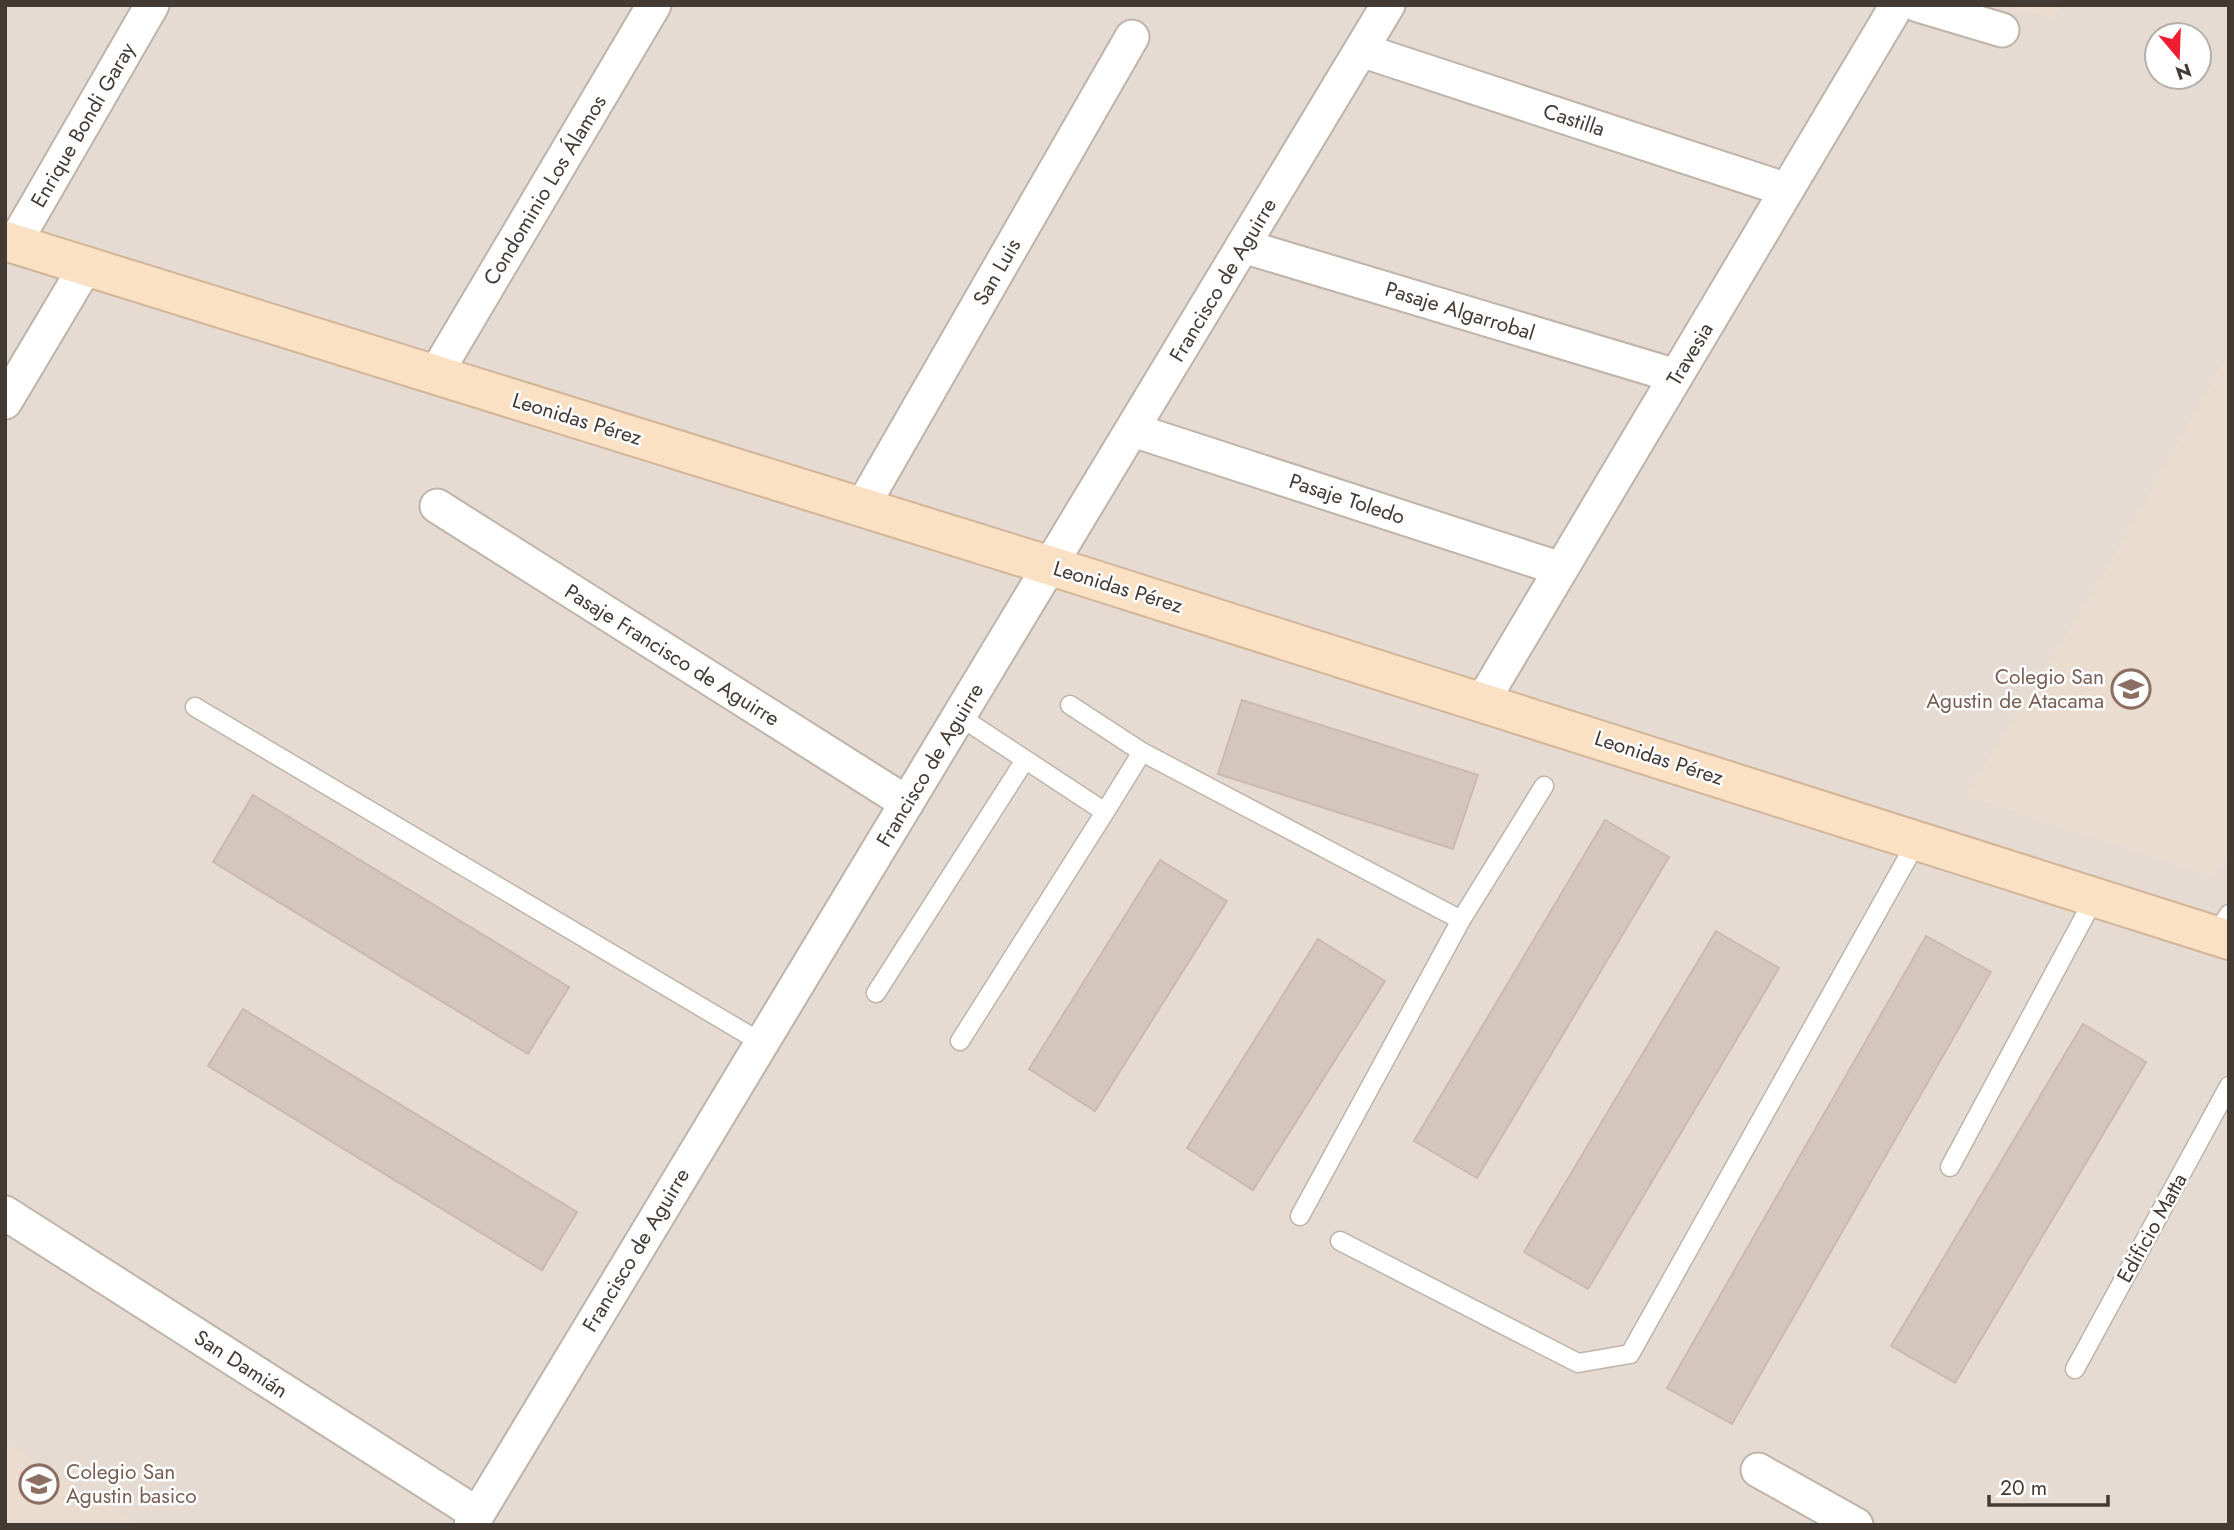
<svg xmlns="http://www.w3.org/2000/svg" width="2234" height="1530" font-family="Jost,sans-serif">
  <rect width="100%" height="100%" fill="#f1eae4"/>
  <path fill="#e5dbd2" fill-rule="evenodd" d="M 5,5 L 2229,5 L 2229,1525 L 5,1525 ZM 2157,35 L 2199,35 L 2199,77 L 2157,77 Z"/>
  <path fill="#eadccf" d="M 2005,5 L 2063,5 L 2053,19 Z
    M 2229,352 L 2229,854 L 2213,876 L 1966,795 L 2099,582 Z
    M 5,1443 L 141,1525 L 5,1525 Z"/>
  <path fill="#d5c6bd" stroke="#ccb9ae" stroke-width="2" d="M 1242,700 L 1478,775 L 1453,849 L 1218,774 Z
    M 253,795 L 569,987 L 528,1054 L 213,862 Z
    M 1605,820 L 1669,857 L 1477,1178 L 1414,1141 Z
    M 1160,860 L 1227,901 L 1095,1111 L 1029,1069 Z
    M 1716,931 L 1779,968 L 1588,1289 L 1524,1252 Z
    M 1926,936 L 1991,972 L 1732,1424 L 1667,1388 Z
    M 1318,939 L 1385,981 L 1253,1190 L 1187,1148 Z
    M 243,1009 L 577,1212 L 542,1270 L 208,1066 Z
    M 2083,1024 L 2146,1062 L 1955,1383 L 1891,1346 Z"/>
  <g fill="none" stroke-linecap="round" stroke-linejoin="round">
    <g stroke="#bfb3aa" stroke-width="21">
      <path id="lane" d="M 1070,705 L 1142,752 L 1105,812
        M 195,707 L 762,1043
        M 959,716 L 1105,812 L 960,1041
        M 1142,752 L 1461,920 L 1300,1216
        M 1461,920 L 1544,786
        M 2215,936 L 2229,914
        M 876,993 L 1025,760
        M 1950,1167 L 2095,897
        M 1340,1241 L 1578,1363 L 1630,1354 L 1917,841
        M 2075,1369 L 2229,1086"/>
    </g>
    <g stroke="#bfb3aa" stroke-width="37">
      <path id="street" d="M 1918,5 L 2002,30
        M 1361,50 L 1787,190
        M 14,244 L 152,5
        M 1243,246 L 1676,376
        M 435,375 L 654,5
        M 5,402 L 86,266
        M 1133,430 L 1561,569
        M 437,506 L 907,803
        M 862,507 L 1132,37
        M 1482,702 L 1897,5
        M 5,1213 L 477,1514
        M 1758,1470 L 1856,1525
        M 471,1525 L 1388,5"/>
    </g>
    <g stroke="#d2b598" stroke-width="42">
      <path id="secondary" d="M 5,241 L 1051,566 L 2229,940"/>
    </g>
    <use href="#lane" stroke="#fff" stroke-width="18"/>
    <use href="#street" stroke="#fff" stroke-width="33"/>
    <use href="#secondary" stroke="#fbe1c4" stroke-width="38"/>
  </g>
  <defs>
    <g id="school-ring" transform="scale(2.0125)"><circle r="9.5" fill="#fff" stroke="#8d6e63" stroke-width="1.5"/><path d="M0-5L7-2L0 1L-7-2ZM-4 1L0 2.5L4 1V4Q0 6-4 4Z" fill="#8d6e63"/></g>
  </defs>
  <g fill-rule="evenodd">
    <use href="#school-ring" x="2131" y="689"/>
    <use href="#school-ring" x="39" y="1484"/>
  </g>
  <g text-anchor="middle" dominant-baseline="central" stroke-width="5" stroke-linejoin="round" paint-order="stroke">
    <g font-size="21" fill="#433a34" stroke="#fff">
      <text transform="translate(1574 120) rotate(18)">Castilla</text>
      <text transform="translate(83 125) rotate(-60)">Enrique Bondi Garay</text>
      <text transform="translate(545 190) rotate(-59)">Condominio Los Álamos</text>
      <text transform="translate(997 272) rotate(-60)">San Luis</text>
      <text transform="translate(1223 280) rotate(-59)">Francisco de Aguirre</text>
      <text transform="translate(1460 311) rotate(17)">Pasaje Algarrobal</text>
      <text transform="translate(1690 354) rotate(-59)">Travesia</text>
      <text transform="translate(577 419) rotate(17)">Leonidas Pérez</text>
      <text transform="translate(1347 499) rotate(18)">Pasaje Toledo</text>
      <text transform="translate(1118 587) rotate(17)">Leonidas Pérez</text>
      <text transform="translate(672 655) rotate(32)">Pasaje Francisco de Aguirre</text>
      <text transform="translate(1659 758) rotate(18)">Leonidas Pérez</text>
      <text transform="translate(930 765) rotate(-59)">Francisco de Aguirre</text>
      <text transform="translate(2152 1228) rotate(-61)">Edificio Matta</text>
      <text transform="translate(636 1250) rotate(-59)">Francisco de Aguirre</text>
      <text transform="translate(241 1364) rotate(33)">San Damián</text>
    </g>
    <g font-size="21" fill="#785e54" stroke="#fff" text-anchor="end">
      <text x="2104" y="677">Colegio San<tspan x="2104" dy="24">Agustin de Atacama</tspan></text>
      <text x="66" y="1472" text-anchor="start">Colegio San<tspan x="66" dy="24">Agustin basico</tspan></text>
    </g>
  </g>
  <rect width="2234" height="1530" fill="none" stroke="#433a34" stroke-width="14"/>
  <g transform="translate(2178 56) rotate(161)"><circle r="33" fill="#ffffff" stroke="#b4b0ae" stroke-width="2"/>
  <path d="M0-5L12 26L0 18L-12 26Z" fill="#ee1e30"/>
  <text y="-10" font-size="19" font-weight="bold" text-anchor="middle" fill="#433a34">N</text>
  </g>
  <path d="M1989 1495v10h119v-10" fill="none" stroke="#433a34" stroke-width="3.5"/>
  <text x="2000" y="1495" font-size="21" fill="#433a34" stroke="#ffffff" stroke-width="5" paint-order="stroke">20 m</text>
</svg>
